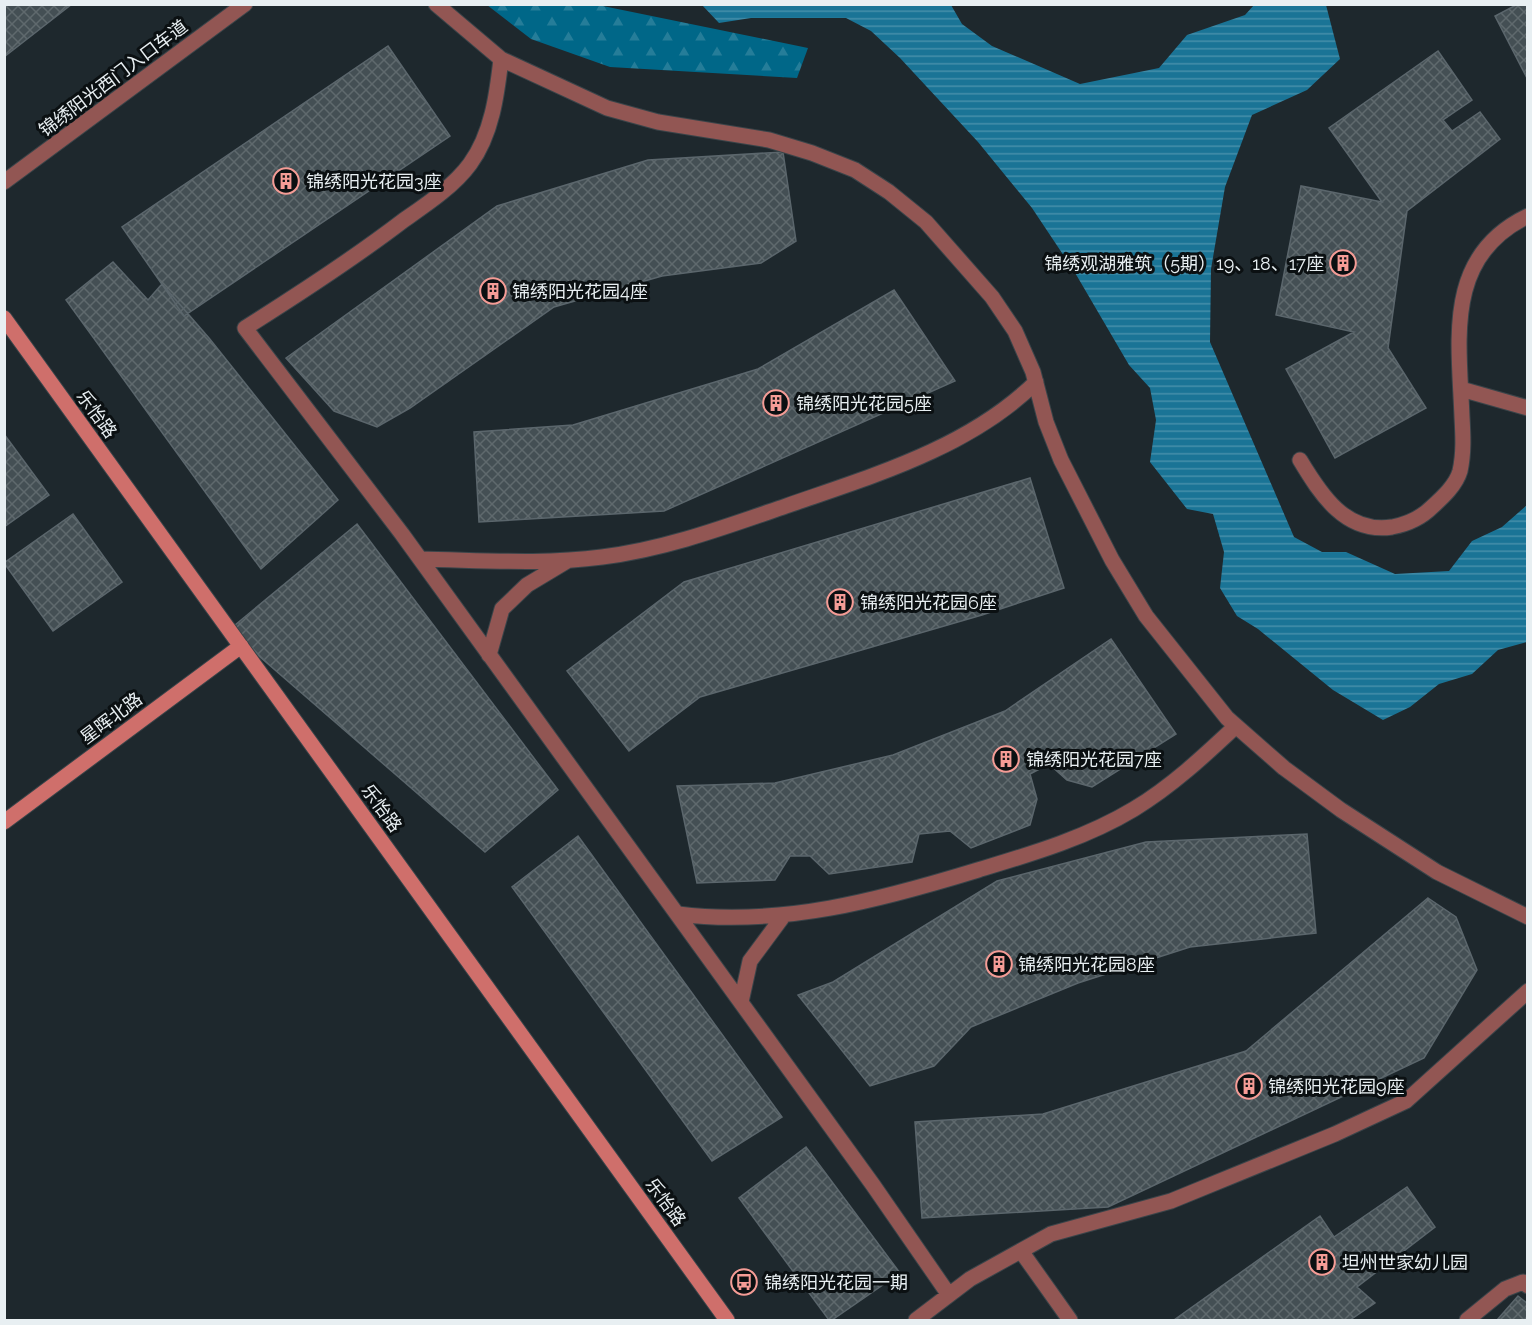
<svg xmlns="http://www.w3.org/2000/svg" width="1532" height="1325" font-family="Raleway,'Noto Sans SC',sans-serif">
  <defs>
    <pattern id="forest-firs" width="22" height="20" patternUnits="userSpaceOnUse" patternTransform="scale(1.5)"><rect width="22" height="20" fill="#006788"/><path d="M5 1l3.5 6h-7zM16 11l3.5 6h-7z" fill="#257d99"/></pattern>
    <pattern id="water-rules" width="6" height="5" patternUnits="userSpaceOnUse" patternTransform="scale(1.5)"><rect width="6" height="5" fill="#1a7496"/><path d="M0 2.5h6" fill="none" stroke="#468faa"/></pattern>
    <pattern id="building-cross-hatch" width="8" height="8" patternUnits="userSpaceOnUse" patternTransform="scale(1.5)"><rect width="8" height="8" fill="#444f54"/><path d="M0 0l8 8M0 8l8-8" fill="none" stroke="#5f696d"/></pattern>
  </defs>
  <rect width="100%" height="100%" fill="#1e282d"/>
  <path fill="url(#forest-firs)" d="M 487,5 L 598,5 L 808,48 L 797,78 L 610,67 L 531,39 Z"/>
  <path fill="url(#water-rules)" d="M 702,5 L 951,5 L 962,24 L 992,46 L 1080,84 L 1159,68 L 1187,35 L 1245,15 L 1254,5 L 1326,5 L 1340,59 L 1307,90 L 1252,115 L 1225,187 L 1211,269 L 1210,342 L 1294,537 L 1322,552 L 1346,552 L 1395,574 L 1449,571 L 1472,541 L 1502,527 L 1527,505 L 1527,642 L 1498,650 L 1472,674 L 1439,684 L 1410,707 L 1383,720 L 1333,690 L 1258,629 L 1237,616 L 1220,588 L 1224,552 L 1213,514 L 1187,509 L 1150,462 L 1156,420 L 1150,388 L 1129,365 L 1074,271 L 1032,208 L 978,142 L 900,58 L 871,31 L 846,18 L 751,18 L 719,23 Z"/>
  <path fill="url(#building-cross-hatch)" stroke="#5b666c" stroke-width="1.5" d="M 4,4 L 72,4 L 4,57 Z
    M 1518,4 L 1528,4 L 1528,80 L 1495,16 Z
    M 388,46 L 450,136 L 184,316 L 122,227 Z
    M 1438,51 L 1472,100 L 1443,120 L 1452,131 L 1480,112 L 1500,139 L 1407,211 L 1388,348 L 1426,408 L 1335,458 L 1286,369 L 1354,332 L 1276,315 L 1301,186 L 1382,202 L 1329,128 Z
    M 783,152 L 796,241 L 761,263 L 662,276 L 554,307 L 410,408 L 377,427 L 334,411 L 286,358 L 497,206 L 648,160 Z
    M 113,262 L 148,300 L 162,284 L 209,338 L 338,500 L 261,569 L 66,300 Z
    M 894,290 L 955,381 L 664,511 L 479,522 L 474,432 L 573,425 L 758,369 Z
    M 4,434 L 49,495 L 4,527 Z
    M 1030,478 L 1064,588 L 982,615 L 700,697 L 629,751 L 567,671 L 684,582 Z
    M 73,514 L 122,582 L 53,631 L 4,563 Z
    M 357,524 L 558,790 L 485,852 L 229,630 Z
    M 1111,639 L 1176,734 L 1092,787 L 1067,780 L 1049,764 L 1030,774 L 1037,799 L 1030,825 L 971,848 L 950,831 L 919,834 L 912,862 L 829,874 L 810,856 L 790,856 L 775,880 L 697,883 L 677,786 L 775,783 L 893,755 L 1005,711 Z
    M 1307,834 L 1316,933 L 1190,947 L 1078,983 L 971,1027 L 934,1066 L 870,1086 L 798,995 L 833,982 L 997,881 L 1146,842 Z
    M 578,836 L 782,1117 L 712,1161 L 512,887 Z
    M 1428,898 L 1456,917 L 1477,970 L 1424,1058 L 1108,1207 L 922,1218 L 915,1122 L 1043,1114 L 1246,1051 Z
    M 806,1147 L 900,1273 L 832,1320 L 829,1320 L 739,1198 Z
    M 1407,1187 L 1435,1227 L 1357,1287 L 1375,1303 L 1350,1320 L 1174,1320 L 1320,1216 L 1334,1237 Z
    M 1518,1296 L 1528,1304 L 1528,1320 L 1497,1320 Z"/>
  <g fill="none" stroke-linecap="round" stroke-linejoin="round">
    <g stroke="#3a4449" stroke-width="17">
      <path id="street" d="M 436,4 L 501,59 L 607,108 L 658,122 L 769,140 L 812,153 L 855,170 L 889,192 L 926,222 L 992,297 L 1015,331 L 1033,372 L 1046,422 L 1061,460 L 1112,560 L 1146,616 L 1227,718 L 1284,768 L 1341,810 L 1437,872 L 1528,917
        M 501,59 C 497,94 492,134 470,164 C 454,186 427,204 404,220 C 353,259 299,294 245,328 L 402,534 L 873,1185 L 949,1295
        M 4,182 L 245,4
        M 1461,389 L 1528,408
        M 1300,460 C 1321,495 1346,534 1392,527 C 1408,524 1421,518 1432,507 C 1443,497 1456,485 1460,471 C 1464,453 1463,435 1462,417 C 1459,339 1444,256 1528,216
        M 420,559 C 480,560 542,565 602,557 C 666,549 725,527 786,506 C 872,476 969,448 1036,382
        M 489,655 L 502,609 L 527,585 L 567,561
        M 678,914 C 781,927 880,900 978,870 C 1031,854 1086,838 1134,809 C 1172,786 1204,756 1236,726
        M 741,1002 L 750,961 L 784,915
        M 1021,1251 L 1070,1320
        M 916,1320 L 970,1279 L 1051,1234 L 1171,1201 L 1335,1134 L 1406,1101 L 1528,991
        M 1467,1320 L 1505,1289 L 1523,1282 L 1528,1286"/>
    </g>
    <g stroke="#3a4449" stroke-width="17">
      <path id="secondary" d="M 4,318 L 727,1320
        M 4,822 L 241,646"/>
    </g>
    <use href="#street" stroke="#925653" stroke-width="15"/>
    <use href="#secondary" stroke="#cf6f6b" stroke-width="15"/>
  </g>
  <defs>
    <g id="building-ring" transform="scale(1.35)"><circle r="9.5" fill="#0b1012" stroke="#f59c96" stroke-width="1.5"/><path d="M-4-6H4V6H1V3H-1V6H-4ZM-2.5-4.3h1.7v1.8h-1.7ZM.8-4.3h1.7v1.8H.8ZM-2.5-1h1.7V.8h-1.7ZM.8-1h1.7V.8H.8Z" fill="#f59c96"/></g>
    <g id="bus-ring" transform="scale(1.35)"><circle r="9.5" fill="#0b1012" stroke="#f59c96" stroke-width="1.5"/><path d="M-5-6H5V4H4V6H2V4H-2V6H-4V4H-5ZM-3.5-4V0h7V-4ZM-3.5 1.2v1.5H-2V1.2ZM2 1.2v1.5H3.5V1.2Z" fill="#f59c96"/></g>
  </defs>
  <g fill-rule="evenodd">
    <use href="#building-ring" x="286" y="181"/>
    <use href="#building-ring" x="1343" y="263"/>
    <use href="#building-ring" x="493" y="291"/>
    <use href="#building-ring" x="776" y="403"/>
    <use href="#building-ring" x="840" y="602"/>
    <use href="#building-ring" x="1006" y="759"/>
    <use href="#building-ring" x="999" y="964"/>
    <use href="#building-ring" x="1249" y="1086"/>
    <use href="#building-ring" x="1322" y="1262"/>
    <use href="#bus-ring" x="744" y="1282"/>
  </g>
  <g text-anchor="middle" dominant-baseline="central" stroke-width="6" stroke-linejoin="round" paint-order="stroke">
    <g font-size="18" fill="#e8eff2" stroke="#0b1012">
      <text transform="translate(113 78) rotate(-37)">锦绣阳光西门入口车道</text>
      <text transform="translate(97 414) rotate(54)">乐怡路</text>
      <text transform="translate(111 718) rotate(-37)">星晖北路</text>
      <text transform="translate(382 808) rotate(54)">乐怡路</text>
      <text transform="translate(666 1202) rotate(54)">乐怡路</text>
    </g>
    <g font-size="18" fill="#e8eff2" stroke="#0b1012" text-anchor="start">
      <text x="306" y="181">锦绣阳光花园3座</text>
      <text x="1324" y="263" text-anchor="end">锦绣观湖雅筑（5期）19、18、17座</text>
      <text x="512" y="291">锦绣阳光花园4座</text>
      <text x="796" y="403">锦绣阳光花园5座</text>
      <text x="860" y="602">锦绣阳光花园6座</text>
      <text x="1026" y="759">锦绣阳光花园7座</text>
      <text x="1018" y="964">锦绣阳光花园8座</text>
      <text x="1268" y="1086">锦绣阳光花园9座</text>
      <text x="1342" y="1262">坦州世家幼儿园</text>
      <text x="764" y="1282">锦绣阳光花园一期</text>
    </g>
  </g>
  <rect width="1532" height="1325" fill="none" stroke="#e8eff2" stroke-width="12"/>
</svg>
